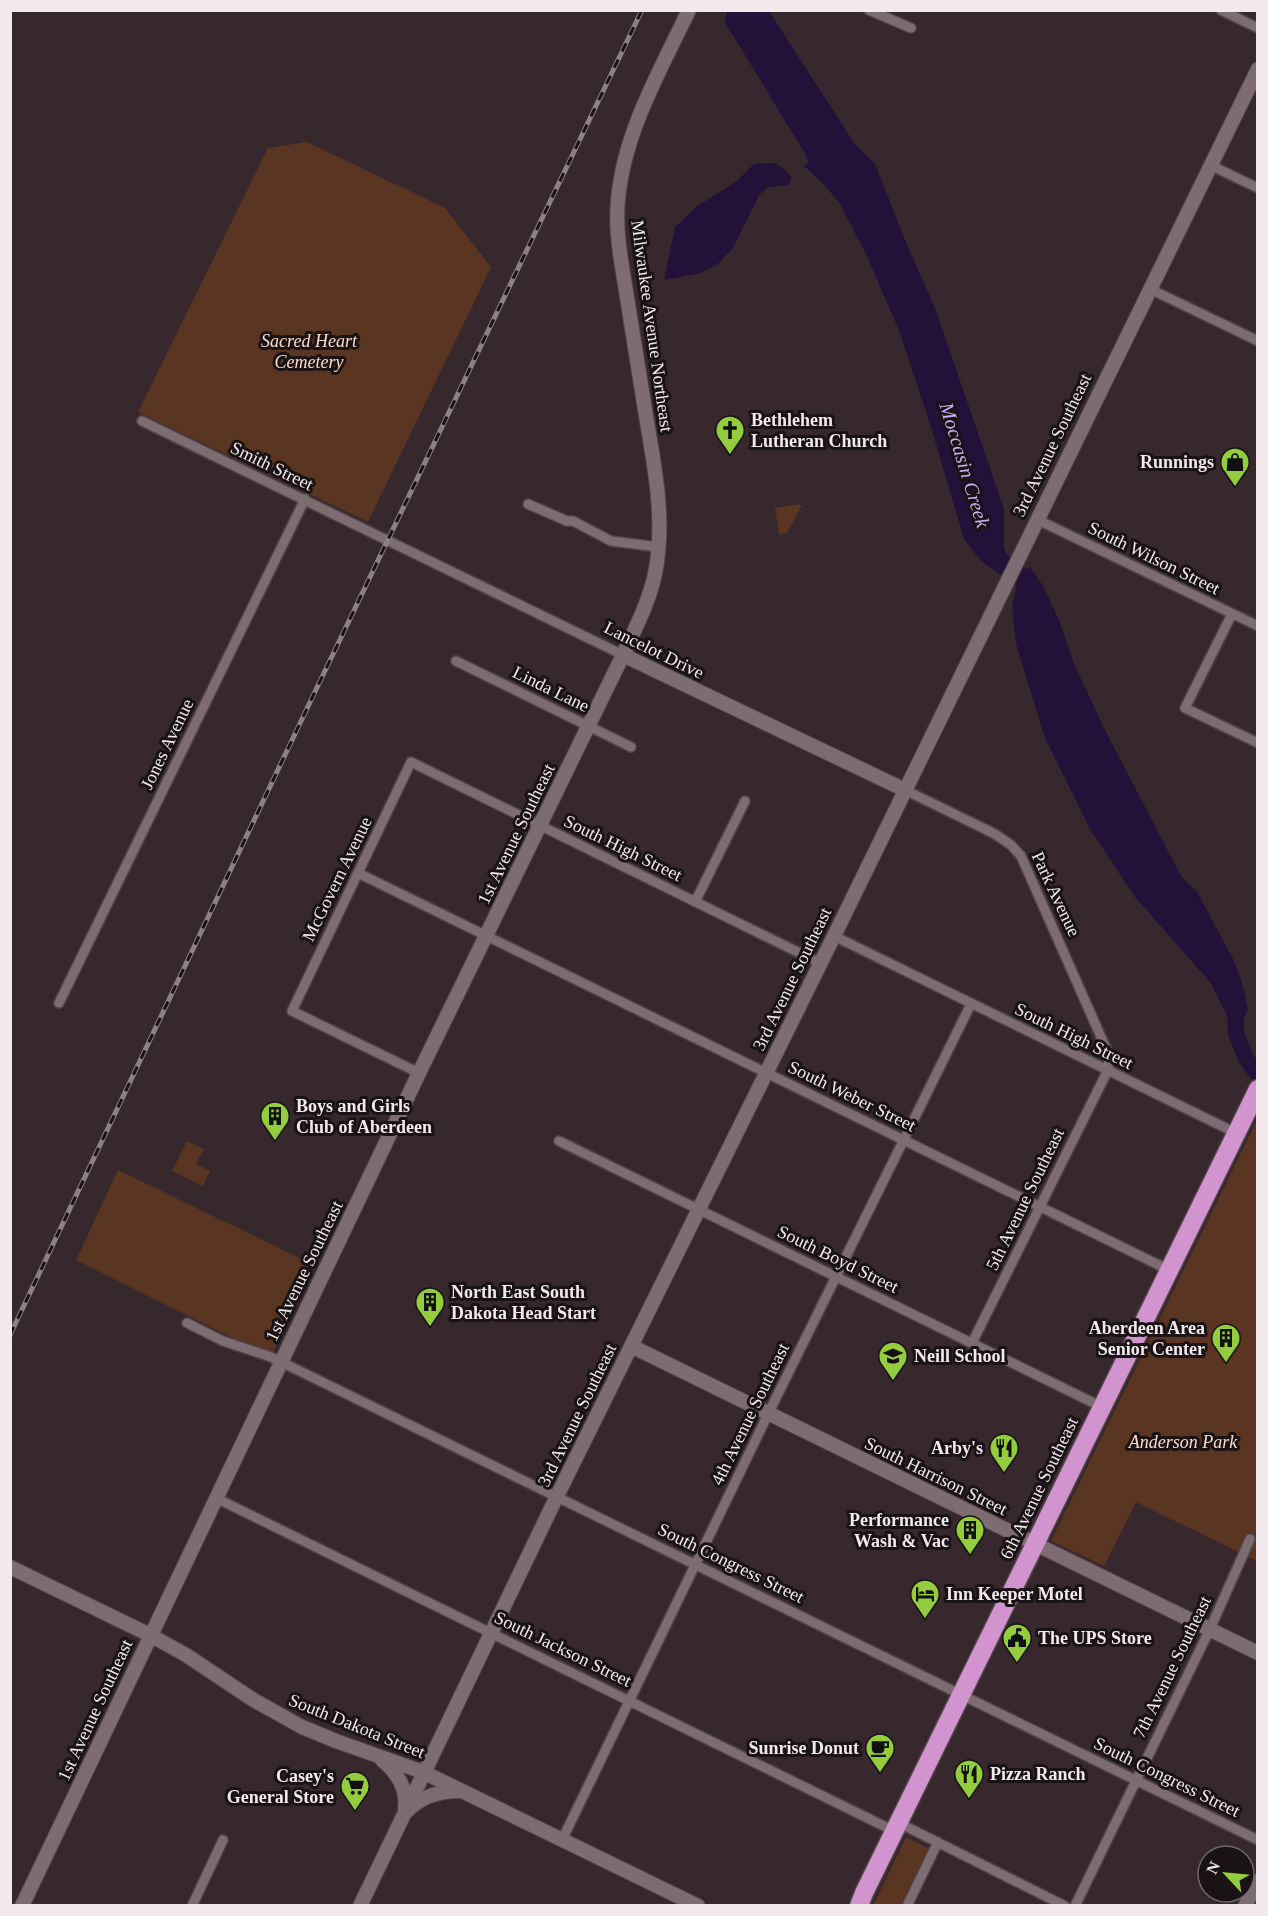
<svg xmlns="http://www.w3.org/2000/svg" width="1268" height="1916" font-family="'Times New Roman',serif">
  <rect width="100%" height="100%" fill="#36282d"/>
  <path fill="#5a3521" d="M 307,142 L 445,208 L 491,267 L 368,522 L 138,412 L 268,148 Z
    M 800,504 L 801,507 L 787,533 L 779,534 L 775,508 Z
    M 1257,1120 L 1257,1561 L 1136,1502 L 1104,1566 L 1051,1541 Z
    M 187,1141 L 204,1149 L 196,1164 L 210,1171 L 203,1186 L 172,1171 Z
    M 118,1170 L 310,1263 L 271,1357 L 76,1260 Z
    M 906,1837 L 934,1851 L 907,1905 L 873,1906 Z"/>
  <path fill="#231139" d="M 727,11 L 769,11 L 854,143 L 875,164 L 907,245 L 935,308 L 1004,509 L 1004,549 L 1007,554 L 1026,569 L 1030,567 L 1043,586 L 1059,620 L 1074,664 L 1105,730 L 1181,876 L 1197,892 L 1233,959 L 1242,982 L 1248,1010 L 1236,1034 L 1211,983 L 1135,897 L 1090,829 L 1045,738 L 1016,644 L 1012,605 L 1017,586 L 981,561 L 964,539 L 932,430 L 899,330 L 866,254 L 839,202 L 825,186 L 804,166 L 809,162 L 804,152 L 725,22 Z
    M 774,163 L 783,168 L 792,178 L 789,185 L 768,187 L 759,195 L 733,248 L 718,264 L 701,273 L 664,280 L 675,227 L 696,207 L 737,181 L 754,164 Z"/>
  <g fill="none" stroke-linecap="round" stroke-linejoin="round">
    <path stroke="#231139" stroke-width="16" d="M 1235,1013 L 1236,1034 L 1246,1058 L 1258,1075"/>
    <g stroke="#514449" stroke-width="12">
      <path id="street" d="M 869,10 L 911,28
        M 1221,10 L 1258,28
        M 1210,165 L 1258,188
        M 1150,289 L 1258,341
        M 142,421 L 623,655
        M 528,504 L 567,521 L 573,521 L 611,541 L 658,547
        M 1036,519 L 1258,626
        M 1232,614 L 1185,708 L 1258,743
        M 456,661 L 631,747
        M 905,790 L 995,834 L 1011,845 L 1021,856 L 1109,1055 L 1108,1070 L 972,1343
        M 358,873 L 1169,1270
        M 695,902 L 745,801
        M 834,936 L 1236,1133
        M 59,1003 L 305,499
        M 419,1073 L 292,1011 L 411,762 L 820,963
        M 559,1141 L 1102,1407
        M 187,1323 L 223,1341 L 271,1357 L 1258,1840
        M 216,1498 L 894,1831
        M 899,1823 L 1065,1906
        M 562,1840 L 773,1404 L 971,1004
        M 192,1906 L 223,1840
        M 907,1906 L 938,1842
        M 1075,1906 L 1210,1629 L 1250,1539"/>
    </g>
    <g stroke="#514449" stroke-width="16">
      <path id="secondary" d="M 623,655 L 905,790
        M 631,1346 L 1258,1653
        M 10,1567 L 150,1635 L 186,1655 L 252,1699 L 302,1727 L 336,1741 L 423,1772 L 698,1906
        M 382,1760 C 396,1771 408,1789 405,1808
        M 406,1812 C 420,1797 440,1791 459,1791
        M 22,1906 L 419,1073 L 623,655 C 635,629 649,602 655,574 C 666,519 654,464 645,410 C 637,360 629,310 621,260 C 618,241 616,220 618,200 C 624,132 660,71 689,10
        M 360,1906 L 557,1496 L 834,936 L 1258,69
        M 1245,1906 L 1258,1881"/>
    </g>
    <g stroke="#514449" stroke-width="21">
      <path id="highway" d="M 859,1906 L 864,1893 L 1258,1089"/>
    </g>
    <use href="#street" stroke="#7d6c72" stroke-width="9"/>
    <use href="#secondary" stroke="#7d6c72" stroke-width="14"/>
    <use href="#highway" stroke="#d194cf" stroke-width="18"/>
    <g stroke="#8e8186" stroke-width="5">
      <path id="rail" d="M 10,1335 L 312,698 L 642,10"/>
    </g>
    <use href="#rail" stroke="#191315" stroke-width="3" stroke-dasharray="9" stroke-linecap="butt"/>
  </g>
  <defs>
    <g id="church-pin" transform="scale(1.5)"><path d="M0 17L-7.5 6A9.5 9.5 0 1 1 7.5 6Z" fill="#93cc3d" stroke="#191315"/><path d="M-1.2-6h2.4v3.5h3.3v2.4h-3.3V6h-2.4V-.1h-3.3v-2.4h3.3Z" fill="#111"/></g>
    <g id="shop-pin" transform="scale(1.5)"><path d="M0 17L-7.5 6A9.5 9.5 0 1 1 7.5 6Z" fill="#93cc3d" stroke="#191315"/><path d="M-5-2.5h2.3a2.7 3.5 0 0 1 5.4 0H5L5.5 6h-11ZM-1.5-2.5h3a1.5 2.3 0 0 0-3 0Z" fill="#111"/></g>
    <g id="building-pin" transform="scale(1.5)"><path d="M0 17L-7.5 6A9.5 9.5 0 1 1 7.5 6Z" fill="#93cc3d" stroke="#191315"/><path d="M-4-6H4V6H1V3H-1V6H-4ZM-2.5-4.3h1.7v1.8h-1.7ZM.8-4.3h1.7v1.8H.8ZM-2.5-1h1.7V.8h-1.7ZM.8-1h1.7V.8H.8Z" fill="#111"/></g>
    <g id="school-pin" transform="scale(1.5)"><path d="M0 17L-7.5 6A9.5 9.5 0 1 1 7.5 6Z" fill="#93cc3d" stroke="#191315"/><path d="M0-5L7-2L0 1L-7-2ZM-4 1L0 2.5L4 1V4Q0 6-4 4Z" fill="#111"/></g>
    <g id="restaurant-pin" transform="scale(1.5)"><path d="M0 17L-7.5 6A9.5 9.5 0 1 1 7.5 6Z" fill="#93cc3d" stroke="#191315"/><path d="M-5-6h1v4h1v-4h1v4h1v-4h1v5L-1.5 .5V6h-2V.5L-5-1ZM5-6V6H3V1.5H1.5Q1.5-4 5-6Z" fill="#111"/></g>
    <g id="hotel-pin" transform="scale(1.5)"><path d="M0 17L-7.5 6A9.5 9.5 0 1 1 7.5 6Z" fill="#93cc3d" stroke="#191315"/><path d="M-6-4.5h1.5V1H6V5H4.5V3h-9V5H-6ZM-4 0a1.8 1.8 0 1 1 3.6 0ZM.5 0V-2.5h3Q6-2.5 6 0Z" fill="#111"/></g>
    <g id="civic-pin" transform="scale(1.5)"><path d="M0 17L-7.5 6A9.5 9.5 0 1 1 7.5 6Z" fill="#93cc3d" stroke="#191315"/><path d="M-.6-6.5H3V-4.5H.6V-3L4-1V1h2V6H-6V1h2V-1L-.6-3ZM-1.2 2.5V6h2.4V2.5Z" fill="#111"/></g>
    <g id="cafe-pin" transform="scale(1.5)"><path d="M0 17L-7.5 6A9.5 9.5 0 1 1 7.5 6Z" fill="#93cc3d" stroke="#191315"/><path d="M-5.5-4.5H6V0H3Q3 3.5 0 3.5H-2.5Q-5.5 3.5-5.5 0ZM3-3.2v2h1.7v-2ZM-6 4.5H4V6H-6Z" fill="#111"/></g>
    <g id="supermarket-pin" transform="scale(1.5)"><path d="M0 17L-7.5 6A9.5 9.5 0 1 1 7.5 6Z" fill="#93cc3d" stroke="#191315"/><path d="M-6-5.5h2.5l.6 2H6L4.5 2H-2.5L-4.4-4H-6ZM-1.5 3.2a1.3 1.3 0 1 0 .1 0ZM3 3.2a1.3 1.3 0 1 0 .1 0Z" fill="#111"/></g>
  </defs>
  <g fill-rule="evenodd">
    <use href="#church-pin" x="730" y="430"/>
    <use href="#shop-pin" x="1235" y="462"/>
    <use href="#building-pin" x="275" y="1116"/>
    <use href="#building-pin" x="430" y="1302"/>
    <use href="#building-pin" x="1226" y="1338"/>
    <use href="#school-pin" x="893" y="1356"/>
    <use href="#restaurant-pin" x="1004" y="1448"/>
    <use href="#building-pin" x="970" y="1530"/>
    <use href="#hotel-pin" x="925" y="1594"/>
    <use href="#civic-pin" x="1017" y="1638"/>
    <use href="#cafe-pin" x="880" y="1748"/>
    <use href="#restaurant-pin" x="969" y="1774"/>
    <use href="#supermarket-pin" x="355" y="1786"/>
  </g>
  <g text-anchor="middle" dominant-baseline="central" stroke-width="6" stroke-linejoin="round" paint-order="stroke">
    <g font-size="18" fill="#f3e8ec" stroke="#191315">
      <text transform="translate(652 326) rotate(82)">Milwaukee Avenue Northeast</text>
      <text transform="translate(1052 445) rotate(-64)">3rd Avenue Southeast</text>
      <text transform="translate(272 466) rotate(26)">Smith Street</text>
      <text transform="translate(1154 558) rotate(26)">South Wilson Street</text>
      <text transform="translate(654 650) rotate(26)">Lancelot Drive</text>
      <text transform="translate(551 689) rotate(26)">Linda Lane</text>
      <text transform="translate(167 744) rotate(-64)">Jones Avenue</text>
      <text transform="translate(516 834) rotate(-64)">1st Avenue Southeast</text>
      <text transform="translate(623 848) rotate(26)">South High Street</text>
      <text transform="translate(337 879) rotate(-64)">McGovern Avenue</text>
      <text transform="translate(1056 894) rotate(65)">Park Avenue</text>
      <text transform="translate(792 979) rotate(-64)">3rd Avenue Southeast</text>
      <text transform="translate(1074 1036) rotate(26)">South High Street</text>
      <text transform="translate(852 1096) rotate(26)">South Weber Street</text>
      <text transform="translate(1025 1199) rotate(-64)">5th Avenue Southeast</text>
      <text transform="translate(838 1259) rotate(26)">South Boyd Street</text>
      <text transform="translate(304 1271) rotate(-64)">1st Avenue Southeast</text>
      <text transform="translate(750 1414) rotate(-64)">4th Avenue Southeast</text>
      <text transform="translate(577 1415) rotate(-64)">3rd Avenue Southeast</text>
      <text transform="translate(936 1476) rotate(26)">South Harrison Street</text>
      <text transform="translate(1039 1488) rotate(-64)">6th Avenue Southeast</text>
      <text transform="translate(731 1563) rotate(26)">South Congress Street</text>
      <text transform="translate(563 1649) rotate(26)">South Jackson Street</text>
      <text transform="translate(1172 1667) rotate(-64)">7th Avenue Southeast</text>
      <text transform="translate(95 1710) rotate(-65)">1st Avenue Southeast</text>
      <text transform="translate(357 1726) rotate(22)">South Dakota Street</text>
      <text transform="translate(1167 1777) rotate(26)">South Congress Street</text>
    </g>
    <g font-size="18" font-style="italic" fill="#fbdbcb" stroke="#191315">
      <text x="309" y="341">Sacred Heart<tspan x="309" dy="21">Cemetery</tspan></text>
      <text x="1183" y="1442">Anderson Park</text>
    </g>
    <g font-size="18" font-weight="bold" fill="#f3e8ec" stroke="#191315" text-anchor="start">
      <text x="751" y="420">Bethlehem<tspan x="751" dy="21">Lutheran Church</tspan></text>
      <text x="1214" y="462" text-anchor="end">Runnings</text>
      <text x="296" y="1106">Boys and Girls<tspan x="296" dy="21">Club of Aberdeen</tspan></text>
      <text x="451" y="1292">North East South<tspan x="451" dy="21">Dakota Head Start</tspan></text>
      <text x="1205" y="1328" text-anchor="end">Aberdeen Area<tspan x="1205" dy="21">Senior Center</tspan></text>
      <text x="914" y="1356">Neill School</text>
      <text x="983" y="1448" text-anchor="end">Arby's</text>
      <text x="949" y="1520" text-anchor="end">Performance<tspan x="949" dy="21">Wash &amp; Vac</tspan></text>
      <text x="946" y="1594">Inn Keeper Motel</text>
      <text x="1038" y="1638">The UPS Store</text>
      <text x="859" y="1748" text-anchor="end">Sunrise Donut</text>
      <text x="990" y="1774">Pizza Ranch</text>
      <text x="334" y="1776" text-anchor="end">Casey's<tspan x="334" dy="21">General Store</tspan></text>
    </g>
    <g font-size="20" font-style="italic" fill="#c9aff7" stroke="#191315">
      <text transform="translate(965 465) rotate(73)">Moccasin Creek</text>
    </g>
  </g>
  <rect width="1268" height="1916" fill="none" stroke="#f3e8ec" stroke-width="24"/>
  <g transform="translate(1226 1874) rotate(296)"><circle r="28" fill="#191315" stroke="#70686b" stroke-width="1.5"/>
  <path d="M0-4.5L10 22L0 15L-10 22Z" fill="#93cc3d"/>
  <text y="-9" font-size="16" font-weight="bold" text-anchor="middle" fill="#f3e8ec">N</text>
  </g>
</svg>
